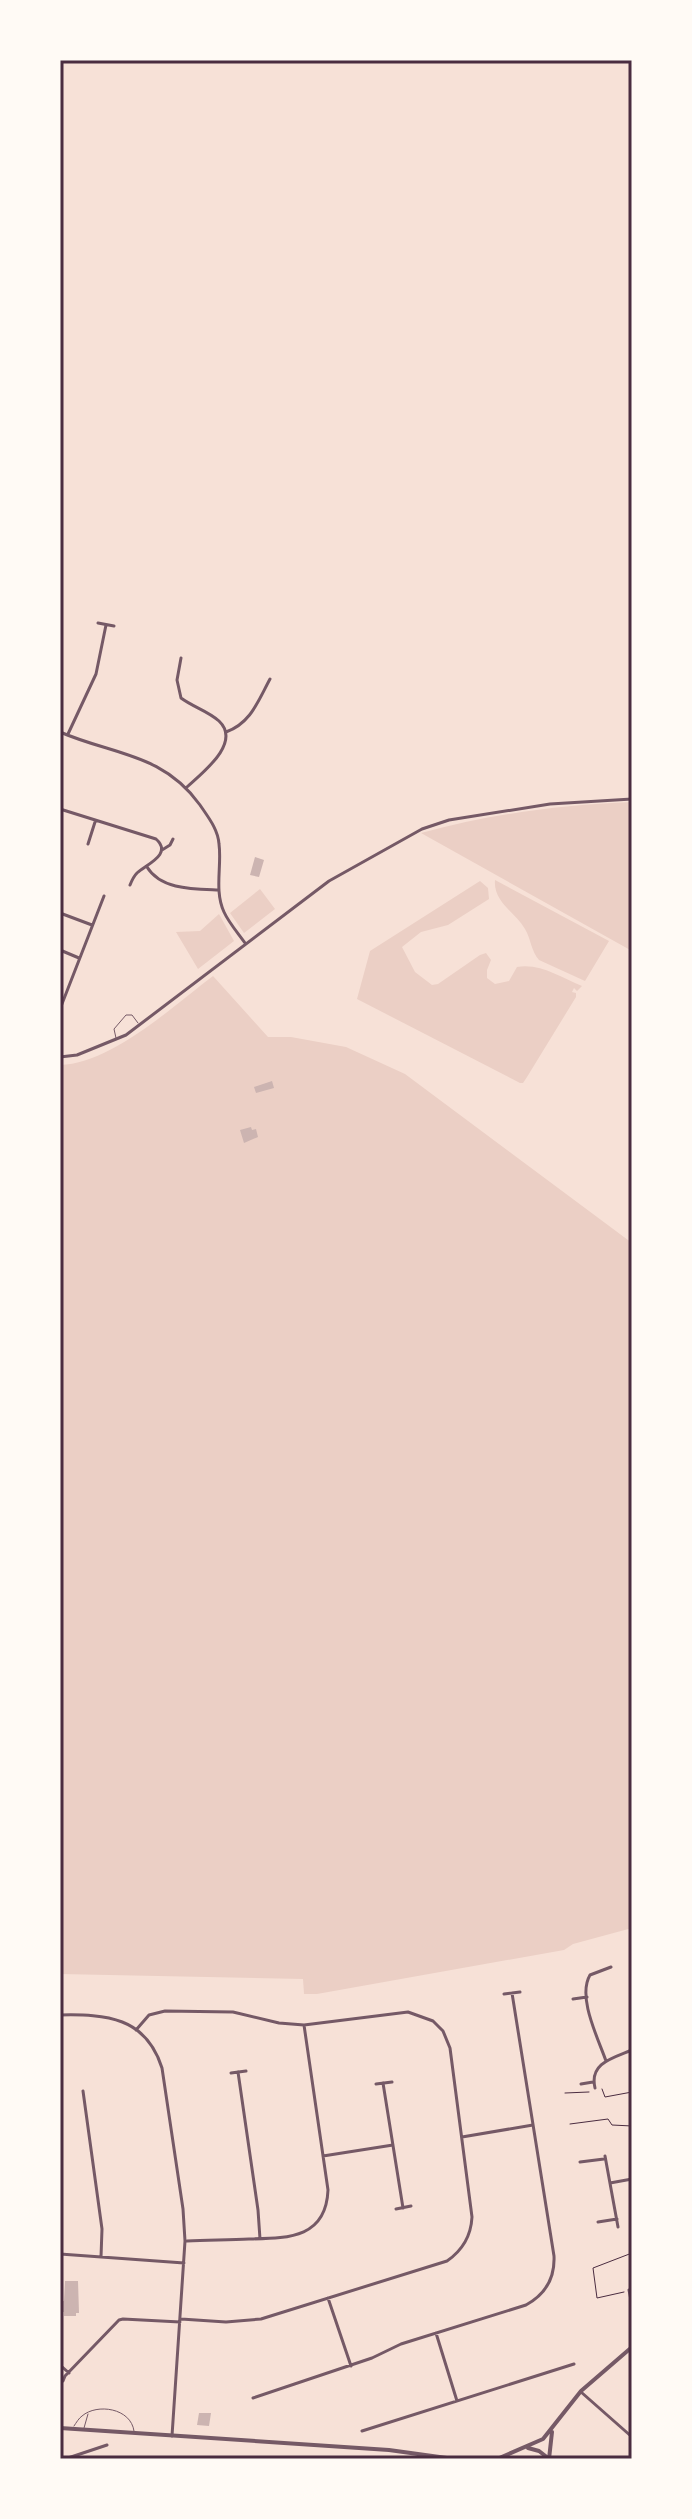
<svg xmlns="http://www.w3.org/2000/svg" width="692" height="2519" font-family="Overpass,sans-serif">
  <rect width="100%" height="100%" fill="#f7e1d7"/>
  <path fill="#ebcfc5" d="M 632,802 L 632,951 L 421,833 C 491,814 559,805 632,802 Z
    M 495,880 L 609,941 L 585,981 L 539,960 C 531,951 531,939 525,929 C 515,912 493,902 495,880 Z
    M 480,881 L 488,888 L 489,899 L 448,925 L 421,932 L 402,947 L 415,972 L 432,985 L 438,984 L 480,955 L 486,953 L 491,960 L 487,970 L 487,978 L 495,984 L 509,981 L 517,967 C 541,963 561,978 582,986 L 577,991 L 574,988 L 572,992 L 576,993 L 576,997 L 527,1077 L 523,1083 L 520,1083 L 357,999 L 370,951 Z
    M 260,889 L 275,909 L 244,933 L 230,913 Z
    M 219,914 L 234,941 L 198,969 L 176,932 L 200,931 Z
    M 213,976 L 268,1037 L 291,1037 L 346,1047 L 405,1074 L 632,1243 L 632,1928 L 573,1944 L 564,1950 L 317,1994 L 304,1994 L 303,1979 L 60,1974 L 60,1065 C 111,1064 173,1006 213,976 Z"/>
  <path fill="#ccb4b1" d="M 255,857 L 264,860 L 259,877 L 250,875 Z
    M 272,1081 L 274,1088 L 256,1093 L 254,1087 Z
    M 251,1127 L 252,1130 L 256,1129 L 258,1137 L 244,1143 L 240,1130 Z
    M 65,2281 L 78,2281 L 79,2313 L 76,2313 L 76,2316 L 64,2316 L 64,2312 L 61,2312 L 61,2301 L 64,2301 Z
    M 199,2413 L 211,2413 L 209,2426 L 197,2425 Z"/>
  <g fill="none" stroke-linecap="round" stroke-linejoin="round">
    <path stroke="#4a2c40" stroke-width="1" d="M 602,2089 L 605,2097 L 632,2092
      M 565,2093 L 589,2092
      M 570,2124 L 608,2119 L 612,2125 L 632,2126
      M 624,2292 L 597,2298 L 593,2268 L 632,2253"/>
    <path stroke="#755966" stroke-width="1" d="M 116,1038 L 114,1029 L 126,1015 L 132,1015 L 138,1023
      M 74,2426 C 76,2423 79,2418 82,2416 C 97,2403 131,2408 134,2431
      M 84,2428 L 88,2414"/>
    <path stroke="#755966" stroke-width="3" d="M 98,623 L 114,626
      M 181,658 L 177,680 L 181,698 C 193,707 208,711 219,721 C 242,743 202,773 187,787
      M 60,732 C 113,755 163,753 200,805 C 208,817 218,829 219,844 C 222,866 214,890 224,912 C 229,923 238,933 245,943
      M 226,732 C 251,723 258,701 270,679
      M 68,734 L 96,674 L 106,625
      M 60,809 L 156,839 C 173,854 147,864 137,873 C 134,876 132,880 130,885
      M 88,844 L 95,822
      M 162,850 L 170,845 L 173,839
      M 147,867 C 161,890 194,889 219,890
      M 60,913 L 92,925
      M 60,950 L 79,958
      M 60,1009 L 104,896
      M 60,1057 L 77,1055 L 126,1035 L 329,881 L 422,829 L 449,820 L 550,804 L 632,799
      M 504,1994 L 520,1992
      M 573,1999 L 587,1997
      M 60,2015 C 106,2014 146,2017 162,2068 L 183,2209 L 185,2241 L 172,2436
      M 136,2030 L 149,2015 L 165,2011 L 233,2012 L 279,2023 L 304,2025 L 408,2012 L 433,2021 L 443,2031 L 450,2048 L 472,2217 C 471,2236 463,2250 447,2261 L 261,2319 L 226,2322 L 181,2319
      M 606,2061 C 598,2038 577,1997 590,1975 L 611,1967
      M 238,2072 L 258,2210 L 260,2239
      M 231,2073 L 246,2071
      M 383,2083 L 403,2208
      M 376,2084 L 392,2082
      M 581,2084 L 593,2082
      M 595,2088 C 589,2063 613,2058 632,2050
      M 83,2091 L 102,2229 L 101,2257
      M 462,2137 L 533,2125
      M 323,2156 L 393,2145
      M 605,2156 L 618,2227
      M 580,2162 L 604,2159
      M 610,2183 L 632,2179
      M 396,2209 L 411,2206
      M 598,2222 L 617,2219
      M 187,2241 C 207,2240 228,2240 249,2239 C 287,2238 326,2239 328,2190 L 304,2025
      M 60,2254 L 184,2263
      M 629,2290 L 632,2305
      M 328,2298 L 351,2366
      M 436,2333 L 457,2401
      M 60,2365 L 69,2373
      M 63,2381 L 65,2376 L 119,2320 L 123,2319 L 180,2322
      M 581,2392 L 632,2437
      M 253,2398 L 372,2358 L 401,2344 L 526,2305 C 546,2294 555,2278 554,2256 L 512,1993
      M 362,2431 L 574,2364
      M 65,2459 L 107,2445"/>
    <path stroke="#755966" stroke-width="4" d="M 60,2428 L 389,2450 L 454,2459
      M 528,2448 L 539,2451 L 548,2458
      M 497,2459 L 543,2439 L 581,2391 L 632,2347
      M 549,2459 L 552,2432"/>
  </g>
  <rect width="692" height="2519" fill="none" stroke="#fffaf5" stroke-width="124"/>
  <rect x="62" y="62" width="568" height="2395" fill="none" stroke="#4a2c40" stroke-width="3"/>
</svg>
